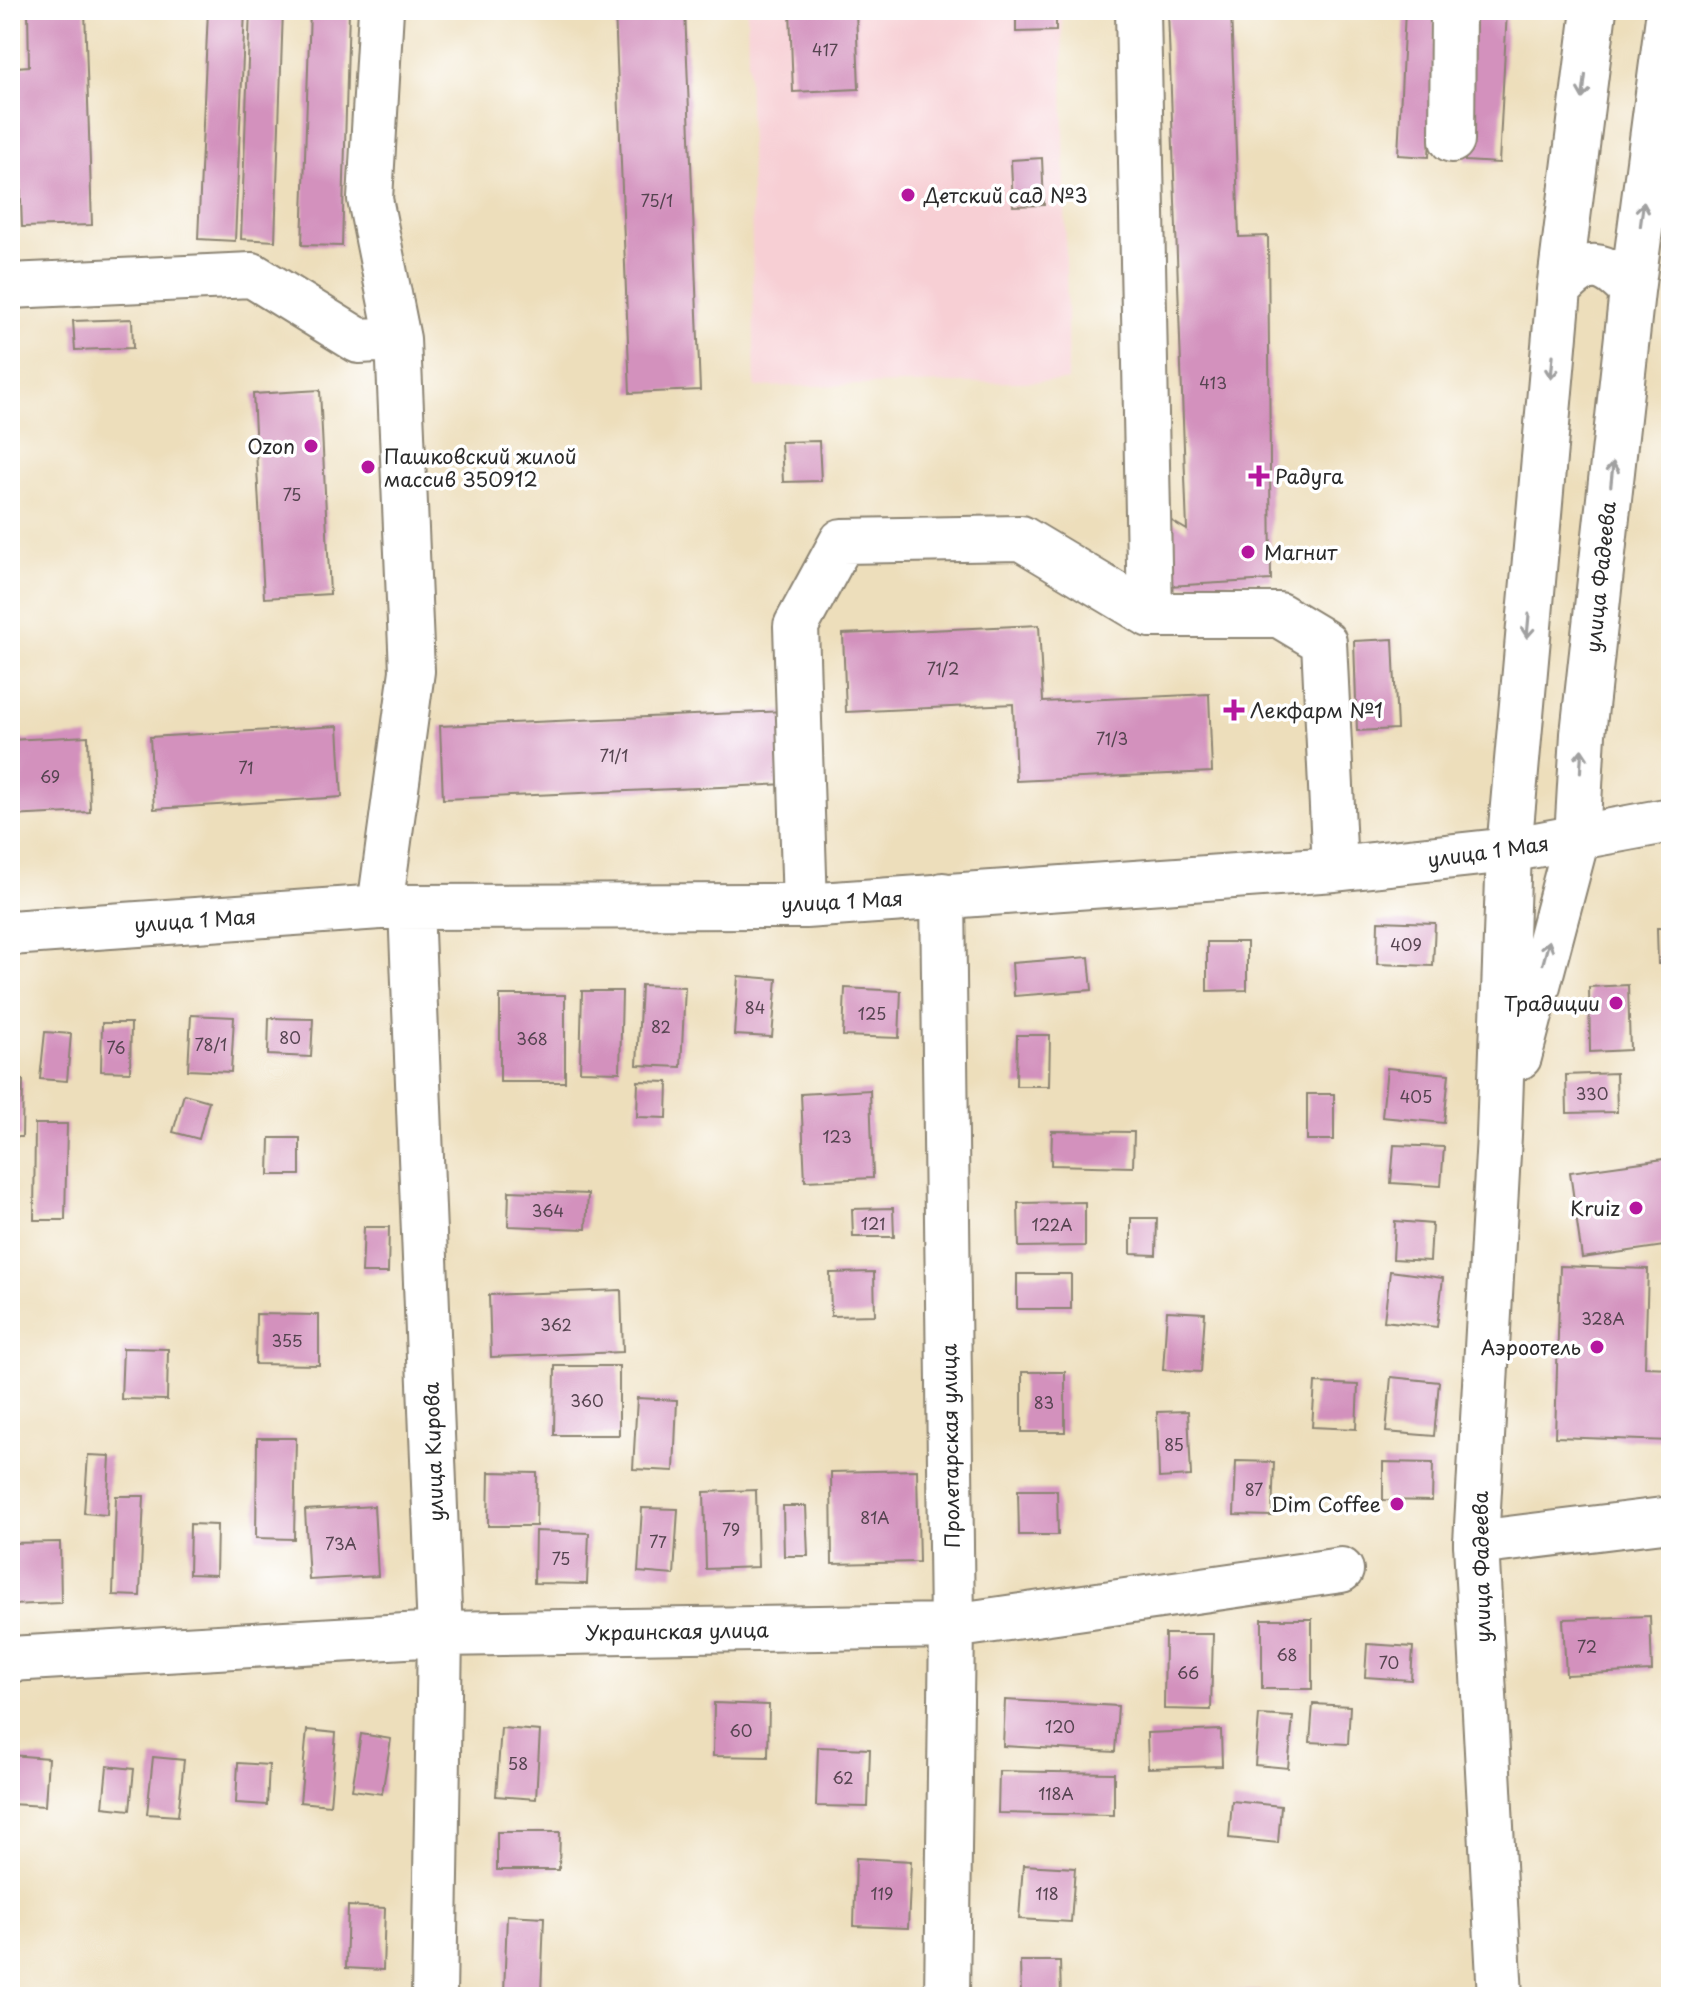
<svg xmlns="http://www.w3.org/2000/svg" width="1681" height="2007" font-family="'Playpen Sans',sans-serif">
  <rect width="100%" height="100%" fill="#fff"/>
  <filter id="ink" filterUnits="userSpaceOnUse"><feTurbulence type="fractalNoise" baseFrequency=".0125" numOctaves="2"/><feDisplacementMap in="SourceGraphic" scale="16" xChannelSelector="R" yChannelSelector="G"/><feConvolveMatrix kernelMatrix="1 2 1 2 8 2 1 2 1" color-interpolation-filters="sRGB"/></filter>
  <filter id="wash" filterUnits="userSpaceOnUse"><feTurbulence type="fractalNoise" baseFrequency=".006" numOctaves="4" result="noise"/><feDisplacementMap in="SourceGraphic" scale="32" xChannelSelector="R" yChannelSelector="G"/><feGaussianBlur stdDeviation="1.8" result="paint"/><feColorMatrix in="noise" values="0 0 0 0 0 0 0 0 0 0 0 0 0 0 0 0 0 1.4 0 .05"/><feComposite in="paint" operator="in"/></filter>
  <g filter="url(#wash)">
    <rect width="100%" height="100%" fill="#eddebb"/>
    <path fill="#f7cfd4" d="M 747,10 L 1062,10 L 1068,381 L 755,387 Z"/>
    <g id="blocks">
      <path fill="#d391bd" d="M 28,10 L 85,10 L 92,225 L 22,227 L 16,67 L 29,66 Z
        M 208,10 L 245,10 L 235,241 L 198,239 Z
        M 250,10 L 283,10 L 275,241 L 241,239 Z
        M 310,10 L 349,10 L 342,246 L 302,245 Z
        M 615,10 L 685,10 L 700,390 L 630,393 Z
        M 790,10 L 856,10 L 859,89 L 793,92 Z
        M 1016,10 L 1056,10 L 1056,31 L 1016,32 Z
        M 1168,10 L 1231,10 L 1239,237 L 1268,236 L 1271,580 L 1151,587 L 1165,517 L 1187,530 Z
        M 1405,10 L 1436,10 L 1429,157 L 1398,155 Z
        M 1472,10 L 1507,10 L 1499,163 L 1465,161 Z
        M 1042,158 L 1044,205 L 1013,206 L 1011,160 Z
        M 132,319 L 133,348 L 75,350 L 73,321 Z
        M 320,390 L 330,594 L 264,598 L 253,394 Z
        M 819,441 L 821,481 L 783,482 L 781,442 Z
        M 1039,625 L 1043,702 L 1209,694 L 1212,772 L 1016,781 L 1013,704 L 846,712 L 843,634 Z
        M 1393,639 L 1397,729 L 1357,731 L 1354,641 Z
        M 785,711 L 788,784 L 443,799 L 440,726 Z
        M 338,726 L 342,797 L 154,809 L 150,737 Z
        M 88,736 L 90,812 L 10,816 L 10,740 Z
        M 1378,921 L 1435,923 L 1433,966 L 1377,964 Z
        M 1657,928 L 1671,928 L 1671,964 L 1658,964 Z
        M 1207,942 L 1247,942 L 1247,990 L 1207,991 Z
        M 1089,957 L 1092,990 L 1014,996 L 1012,963 Z
        M 738,976 L 777,979 L 772,1037 L 734,1035 Z
        M 641,985 L 685,987 L 681,1067 L 637,1065 Z
        M 1628,985 L 1630,1050 L 1590,1052 L 1589,987 Z
        M 845,988 L 901,991 L 899,1038 L 843,1036 Z
        M 582,991 L 622,991 L 620,1072 L 580,1071 Z
        M 500,995 L 565,995 L 565,1082 L 500,1082 Z
        M 191,1015 L 234,1017 L 231,1072 L 188,1070 Z
        M 269,1018 L 313,1019 L 311,1057 L 268,1055 Z
        M 102,1023 L 131,1023 L 130,1072 L 101,1071 Z
        M 45,1032 L 71,1034 L 67,1081 L 40,1079 Z
        M 1017,1035 L 1050,1035 L 1049,1086 L 1016,1086 Z
        M 1387,1068 L 1449,1074 L 1444,1123 L 1382,1117 Z
        M 1616,1073 L 1617,1112 L 1567,1113 L 1566,1075 Z
        M 10,1079 L 23,1080 L 22,1137 L 10,1137 Z
        M 638,1081 L 668,1082 L 667,1118 L 637,1117 Z
        M 870,1090 L 873,1178 L 805,1181 L 801,1094 Z
        M 184,1094 L 209,1101 L 199,1139 L 173,1132 Z
        M 1307,1094 L 1334,1094 L 1334,1140 L 1307,1140 Z
        M 35,1124 L 67,1124 L 65,1220 L 34,1220 Z
        M 1052,1131 L 1134,1132 L 1133,1167 L 1051,1165 Z
        M 270,1138 L 300,1138 L 300,1175 L 269,1175 Z
        M 1394,1145 L 1444,1147 L 1441,1186 L 1391,1183 Z
        M 1671,1158 L 1671,1245 L 1582,1258 L 1570,1172 Z
        M 509,1191 L 588,1194 L 586,1229 L 508,1226 Z
        M 1085,1202 L 1085,1246 L 1019,1247 L 1018,1203 Z
        M 893,1208 L 894,1237 L 853,1237 L 852,1209 Z
        M 1131,1218 L 1157,1218 L 1156,1255 L 1131,1254 Z
        M 1395,1221 L 1432,1224 L 1430,1261 L 1393,1259 Z
        M 364,1227 L 389,1227 L 388,1273 L 362,1273 Z
        M 1560,1266 L 1648,1269 L 1645,1367 L 1671,1368 L 1671,1441 L 1555,1437 Z
        M 1390,1271 L 1443,1278 L 1437,1327 L 1384,1321 Z
        M 874,1272 L 875,1315 L 831,1316 L 830,1273 Z
        M 1017,1274 L 1071,1274 L 1071,1309 L 1017,1309 Z
        M 621,1290 L 623,1352 L 491,1357 L 489,1295 Z
        M 1167,1311 L 1205,1313 L 1201,1372 L 1163,1370 Z
        M 256,1314 L 319,1315 L 319,1365 L 255,1364 Z
        M 123,1348 L 168,1349 L 167,1400 L 121,1399 Z
        M 555,1366 L 619,1366 L 619,1435 L 554,1435 Z
        M 1022,1372 L 1065,1372 L 1065,1432 L 1022,1432 Z
        M 1391,1377 L 1439,1382 L 1434,1436 L 1386,1432 Z
        M 1315,1383 L 1358,1385 L 1356,1429 L 1312,1427 Z
        M 637,1398 L 677,1400 L 674,1471 L 633,1469 Z
        M 1188,1411 L 1191,1476 L 1159,1478 L 1157,1412 Z
        M 257,1438 L 296,1438 L 294,1539 L 256,1538 Z
        M 88,1455 L 110,1456 L 107,1515 L 84,1513 Z
        M 1236,1461 L 1274,1462 L 1272,1516 L 1234,1515 Z
        M 1383,1462 L 1433,1463 L 1432,1501 L 1383,1500 Z
        M 917,1470 L 919,1562 L 832,1564 L 831,1472 Z
        M 489,1472 L 537,1473 L 536,1526 L 488,1526 Z
        M 756,1490 L 758,1567 L 706,1569 L 704,1492 Z
        M 1018,1490 L 1057,1490 L 1058,1535 L 1019,1535 Z
        M 116,1496 L 144,1496 L 140,1596 L 113,1595 Z
        M 374,1506 L 378,1576 L 309,1580 L 305,1510 Z
        M 783,1506 L 806,1506 L 808,1556 L 784,1556 Z
        M 642,1508 L 678,1509 L 674,1575 L 638,1572 Z
        M 190,1524 L 217,1525 L 216,1575 L 189,1574 Z
        M 535,1531 L 589,1533 L 587,1584 L 534,1583 Z
        M 60,1542 L 61,1603 L 10,1605 L 10,1543 Z
        M 1650,1616 L 1652,1671 L 1566,1675 L 1563,1619 Z
        M 1262,1619 L 1312,1619 L 1312,1689 L 1262,1689 Z
        M 1165,1634 L 1213,1634 L 1211,1710 L 1164,1709 Z
        M 1367,1644 L 1413,1647 L 1411,1680 L 1365,1677 Z
        M 1005,1700 L 1118,1706 L 1115,1752 L 1003,1746 Z
        M 714,1703 L 769,1705 L 768,1757 L 713,1756 Z
        M 1313,1704 L 1350,1706 L 1348,1744 L 1310,1742 Z
        M 1259,1715 L 1293,1717 L 1288,1768 L 1255,1765 Z
        M 501,1728 L 540,1731 L 536,1799 L 496,1796 Z
        M 307,1730 L 336,1733 L 330,1805 L 300,1802 Z
        M 1221,1730 L 1222,1766 L 1148,1768 L 1147,1733 Z
        M 361,1734 L 391,1739 L 382,1794 L 352,1790 Z
        M 818,1747 L 870,1749 L 868,1807 L 816,1806 Z
        M 10,1755 L 48,1758 L 45,1806 L 10,1804 Z
        M 153,1757 L 184,1760 L 178,1816 L 147,1814 Z
        M 238,1763 L 269,1765 L 267,1805 L 236,1803 Z
        M 107,1766 L 134,1769 L 130,1810 L 103,1807 Z
        M 999,1771 L 1114,1773 L 1114,1815 L 998,1813 Z
        M 1232,1801 L 1281,1806 L 1278,1843 L 1229,1838 Z
        M 497,1832 L 560,1832 L 559,1870 L 497,1870 Z
        M 856,1858 L 911,1861 L 908,1928 L 854,1926 Z
        M 1023,1865 L 1075,1868 L 1071,1922 L 1019,1919 Z
        M 348,1906 L 385,1908 L 383,1970 L 346,1968 Z
        M 507,1915 L 544,1917 L 541,1994 L 504,1993 Z
        M 1020,1961 L 1060,1961 L 1061,1997 L 1021,1997 Z
        M 1217,1990 L 1262,1991 L 1262,1997 L 1217,1997 Z"/>
    </g>
  </g>
  <g filter="url(#ink)">
    <use href="#blocks" fill-opacity="0" stroke="#8c8473" stroke-width="2"/>
    <g fill="none" stroke-linecap="round" stroke-linejoin="round">
      <g stroke="#8c8473" stroke-width="48">
        <path id="minor" d="M 1138,10 L 1150,615 L 1279,615 L 1324,642 L 1335,869
          M 1452,140 L 1453,10
          M 10,286 L 252,275 L 359,341 L 398,339
          M 943,895 L 952,1626 L 947,1997
          M 805,906 L 796,626 L 842,541 L 1021,538 L 1150,615
          M 380,907 L 412,671 L 398,339 L 370,199 L 381,10
          M 411,907 L 440,1634 L 434,1997
          M 10,933 L 380,907 L 805,906 L 1335,869 L 1509,850 L 1671,820
          M 1476,1543 L 1671,1519
          M 10,1659 L 440,1634 L 952,1626 L 1341,1570"/>
      </g>
      <g stroke="#8c8473" stroke-width="48">
        <path id="major" d="M 1559,290 C 1588,257 1603,261 1632,291
          M 1519,1057 L 1577,838 L 1583,734 L 1632,291 L 1669,10
          M 1500,1997 L 1476,1543 L 1499,1136 L 1509,850 L 1559,290 L 1594,10"/>
      </g>
      <use href="#minor" stroke="#fff" stroke-width="44"/>
      <use href="#major" stroke="#fff" stroke-width="44"/>
    </g>
    <defs><path id="oneway-shaft" d="M-6 0H5M1.5-3L5.5 0L1.5 3" fill="none" stroke-width="1.6" stroke-linecap="round" stroke-linejoin="round" transform="scale(2)"/></defs>
    <g stroke="#a0a0a0">
      <use href="#oneway-shaft" transform="translate(1584 87) rotate(97)"/>
      <use href="#oneway-shaft" transform="translate(1642 214) rotate(-82)"/>
      <use href="#oneway-shaft" transform="translate(1552 367) rotate(95)"/>
      <use href="#oneway-shaft" transform="translate(1612 474) rotate(-84)"/>
      <use href="#oneway-shaft" transform="translate(1528 626) rotate(95)"/>
      <use href="#oneway-shaft" transform="translate(1581 761) rotate(-87)"/>
      <use href="#oneway-shaft" transform="translate(1546 952) rotate(-75)"/>
    </g>
  </g>
  <g fill="#b5179e" stroke="#fff" stroke-width="3">
    <circle cx="908" cy="195" r="8"/>
    <circle cx="311" cy="446" r="8"/>
    <circle cx="368" cy="467" r="8"/>
    <path d="M1255 464h8v8h8v8h-8v8h-8v-8h-8v-8h8z"/>
    <circle cx="1248" cy="552" r="8"/>
    <path d="M1230 698h8v8h8v8h-8v8h-8v-8h-8v-8h8z"/>
    <circle cx="1616" cy="1003" r="8"/>
    <circle cx="1636" cy="1208" r="8"/>
    <circle cx="1597" cy="1347" r="8"/>
    <circle cx="1397" cy="1504" r="8"/>
  </g>
  <g text-anchor="middle" dominant-baseline="central" stroke-width="7" stroke-linejoin="round" paint-order="stroke">
    <g font-size="16" fill="#554450">
      <text x="825" y="49">417</text>
      <text x="657" y="200">75/1</text>
      <text x="1213" y="382">413</text>
      <text x="292" y="494">75</text>
      <text x="943" y="668">71/2</text>
      <text x="1112" y="738">71/3</text>
      <text x="614" y="755">71/1</text>
      <text x="246" y="767">71</text>
      <text x="50" y="776">69</text>
      <text x="1406" y="944">409</text>
      <text x="755" y="1007">84</text>
      <text x="872" y="1013">125</text>
      <text x="661" y="1026">82</text>
      <text x="290" y="1037">80</text>
      <text x="532" y="1038">368</text>
      <text x="211" y="1044">78/1</text>
      <text x="116" y="1047">76</text>
      <text x="1592" y="1093">330</text>
      <text x="1416" y="1096">405</text>
      <text x="837" y="1136">123</text>
      <text x="548" y="1210">364</text>
      <text x="873" y="1223">121</text>
      <text x="1052" y="1224">122А</text>
      <text x="1603" y="1318">328А</text>
      <text x="556" y="1324">362</text>
      <text x="287" y="1340">355</text>
      <text x="587" y="1400">360</text>
      <text x="1044" y="1402">83</text>
      <text x="1174" y="1444">85</text>
      <text x="1254" y="1489">87</text>
      <text x="875" y="1517">81А</text>
      <text x="731" y="1529">79</text>
      <text x="658" y="1541">77</text>
      <text x="341" y="1543">73А</text>
      <text x="561" y="1558">75</text>
      <text x="1587" y="1646">72</text>
      <text x="1287" y="1654">68</text>
      <text x="1389" y="1662">70</text>
      <text x="1188" y="1672">66</text>
      <text x="1060" y="1726">120</text>
      <text x="741" y="1730">60</text>
      <text x="518" y="1763">58</text>
      <text x="843" y="1777">62</text>
      <text x="1056" y="1793">118А</text>
      <text x="882" y="1893">119</text>
      <text x="1047" y="1893">118</text>
    </g>
    <g font-size="20" fill="#2b2b2b" stroke="#fff" text-anchor="start">
      <text x="924" y="195">Детский сад №3</text>
      <text x="295" y="446" text-anchor="end">Ozon</text>
      <text x="384" y="456">Пашковский жилой<tspan x="384" dy="23">массив 350912</tspan></text>
      <text x="1275" y="476">Радуга</text>
      <text x="1264" y="552">Магнит</text>
      <text x="1250" y="710">Лекфарм №1</text>
      <text x="1600" y="1003" text-anchor="end">Традиции</text>
      <text x="1620" y="1208" text-anchor="end">Kruiz</text>
      <text x="1581" y="1347" text-anchor="end">Аэроотель</text>
      <text x="1381" y="1504" text-anchor="end">Dim Coffee</text>
    </g>
    <g font-size="20" fill="#2b2b2b" stroke="#fff">
      <text transform="translate(1600 577) rotate(-84)">улица Фадеева</text>
      <text transform="translate(1488 851) rotate(-8)">улица 1 Мая</text>
      <text transform="translate(842 901) rotate(-3)">улица 1 Мая</text>
      <text transform="translate(195 920) rotate(-4)">улица 1 Мая</text>
      <text transform="translate(950 1446) rotate(-91)">Пролетарская улица</text>
      <text transform="translate(433 1452) rotate(-92)">улица Кирова</text>
      <text transform="translate(1481 1567) rotate(-91)">улица Фадеева</text>
      <text transform="translate(677 1631) rotate(-1)">Украинская улица</text>
    </g>
  </g>
  <rect width="1681" height="2007" fill="none" stroke="#fff" stroke-width="40"/>
</svg>
